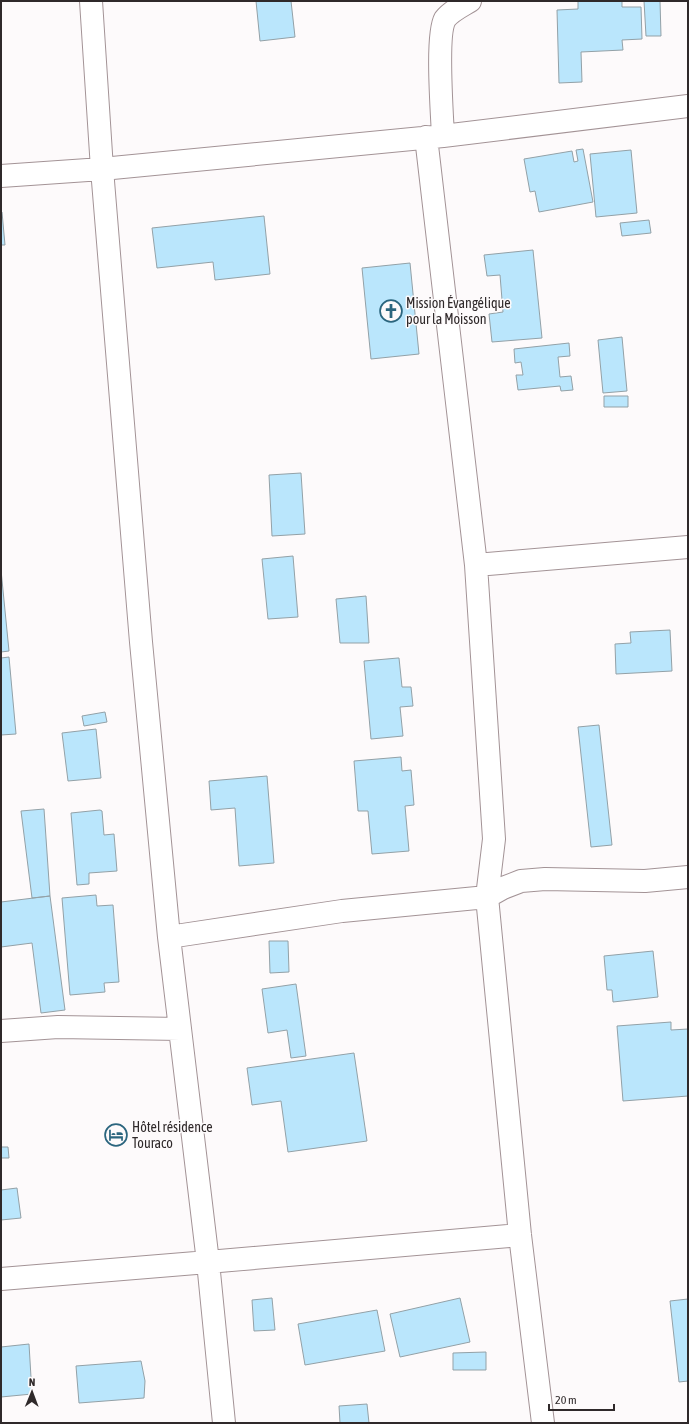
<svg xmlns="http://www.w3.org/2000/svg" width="689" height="1424" font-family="'Asap Condensed',sans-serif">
  <rect width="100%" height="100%" fill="#fdfafb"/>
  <path fill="#bae6fc" stroke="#93a1a7" d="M 256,1 L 291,1 L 295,37 L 260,41 Z
    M 578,1 L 622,1 L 622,7 L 641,7 L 642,39 L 622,40 L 623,50 L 581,52 L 582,82 L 559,83 L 557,10 L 578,9 Z
    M 644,1 L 660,1 L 661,36 L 646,36 Z
    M 583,149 L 593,202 L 539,212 L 535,191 L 530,192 L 524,159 L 572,151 L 574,162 L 578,161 L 576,150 Z
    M 631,150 L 637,213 L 596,217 L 590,154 Z
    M 1,212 L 2,212 L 5,245 L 1,245 Z
    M 264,216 L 270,274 L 215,280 L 213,262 L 157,268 L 152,228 Z
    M 649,220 L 651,233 L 622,236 L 620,223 Z
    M 533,250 L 542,338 L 492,342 L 489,314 L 503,312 L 500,275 L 487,276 L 484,255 Z
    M 410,263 L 419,354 L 371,359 L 362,268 Z
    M 622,337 L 627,391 L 603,393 L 598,340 Z
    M 569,343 L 570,356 L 558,357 L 560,377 L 571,376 L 573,390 L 561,391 L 560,386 L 518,390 L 516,375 L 523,375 L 521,362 L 515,363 L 514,349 Z
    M 604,396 L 628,396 L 628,407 L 604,407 Z
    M 301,473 L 305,534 L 272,536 L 269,475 Z
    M 293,556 L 298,617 L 268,619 L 262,559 Z
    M 1,570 L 9,651 L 1,652 Z
    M 366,596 L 369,643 L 340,643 L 336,599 Z
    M 670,630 L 672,671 L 616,674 L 615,644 L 631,643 L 630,632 Z
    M 9,657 L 16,734 L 1,735 L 1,658 Z
    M 398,658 L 399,658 L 402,687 L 411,687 L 413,706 L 400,707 L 403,736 L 371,739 L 364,661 Z
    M 105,712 L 107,722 L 84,726 L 82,716 Z
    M 599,725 L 612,845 L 591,847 L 578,727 Z
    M 96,729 L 101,778 L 68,781 L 62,733 Z
    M 401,757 L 402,771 L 411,770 L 414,805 L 405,806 L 409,851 L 372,854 L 368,811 L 358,811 L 354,761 Z
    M 267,776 L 274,863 L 239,866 L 235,808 L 211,810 L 209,781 Z
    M 44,809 L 50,896 L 32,898 L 21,811 Z
    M 100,810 L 102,811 L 104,835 L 114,834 L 117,871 L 89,873 L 89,884 L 77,885 L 71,813 Z
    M 96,895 L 97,906 L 113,905 L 119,982 L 104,983 L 105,992 L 70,995 L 62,898 Z
    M 50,896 L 65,1010 L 41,1013 L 32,943 L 1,947 L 1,902 Z
    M 269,941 L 288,941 L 289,972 L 270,973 Z
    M 653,951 L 658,997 L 613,1002 L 612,990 L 607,990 L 604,956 Z
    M 296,984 L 306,1056 L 291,1058 L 287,1030 L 268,1033 L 262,989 Z
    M 671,1022 L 671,1030 L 688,1029 L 688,1096 L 623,1101 L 617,1026 Z
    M 354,1053 L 367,1141 L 288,1152 L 281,1101 L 252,1105 L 247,1068 Z
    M 1,1147 L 8,1147 L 9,1158 L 1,1158 Z
    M 17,1188 L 21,1218 L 1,1220 L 1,1190 Z
    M 272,1298 L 275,1330 L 254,1331 L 252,1300 Z
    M 460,1298 L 470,1342 L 400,1357 L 390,1314 Z
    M 688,1299 L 688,1381 L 679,1382 L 670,1301 Z
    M 377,1310 L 385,1351 L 305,1365 L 298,1324 Z
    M 29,1344 L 32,1394 L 1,1397 L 1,1347 Z
    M 486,1352 L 486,1370 L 453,1370 L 453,1353 Z
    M 141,1361 L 145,1381 L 144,1398 L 79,1403 L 76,1366 Z
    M 367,1404 L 369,1423 L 340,1423 L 339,1406 Z"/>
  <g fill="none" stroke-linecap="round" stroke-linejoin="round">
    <g stroke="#a39396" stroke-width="24">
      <path id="minor" d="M 91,1 L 102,169 L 141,642 L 169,937 L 208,1262 L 224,1423
        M 443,136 C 442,113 436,35 445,19 C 451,11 462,6 470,1
        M 426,137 L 476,565 L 494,839 L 487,897 L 520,1235 L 543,1423
        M 1,176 L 102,169 L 443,136 L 688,106
        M 476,565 L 688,547
        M 169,937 L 342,911 L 487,897 L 503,888 L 521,881 L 545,879 L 645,881 L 688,877
        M 1,1031 L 58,1027 L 180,1029
        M 1,1279 L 208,1262 L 520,1235"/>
    </g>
    <use href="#minor" stroke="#fff" stroke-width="22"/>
  </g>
  <defs>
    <g id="church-ring" transform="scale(1.15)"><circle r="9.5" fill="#fdfafb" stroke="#2b657e" stroke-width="1.5"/><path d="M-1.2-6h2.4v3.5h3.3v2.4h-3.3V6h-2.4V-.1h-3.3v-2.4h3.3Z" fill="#2b657e"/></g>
    <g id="hotel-ring" transform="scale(1.15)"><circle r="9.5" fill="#fdfafb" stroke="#2b657e" stroke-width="1.5"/><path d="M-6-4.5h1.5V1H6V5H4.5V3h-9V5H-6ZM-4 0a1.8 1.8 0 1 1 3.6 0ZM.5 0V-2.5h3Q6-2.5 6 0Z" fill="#2b657e"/></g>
  </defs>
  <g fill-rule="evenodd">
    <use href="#church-ring" x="391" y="311"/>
    <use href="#hotel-ring" x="116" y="1135"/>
  </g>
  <g text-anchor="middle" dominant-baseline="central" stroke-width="3" stroke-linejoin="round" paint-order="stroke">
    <g font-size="14" fill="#2f292a" stroke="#fdfafb" text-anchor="start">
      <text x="406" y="303">Mission Évangélique<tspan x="406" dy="16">pour la Moisson</tspan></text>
      <text x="132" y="1127">Hôtel résidence<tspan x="132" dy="16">Touraco</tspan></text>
    </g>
  </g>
  <rect width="689" height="1424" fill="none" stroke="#2f292a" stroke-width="4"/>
  <g transform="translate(32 1392) rotate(1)" stroke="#fdfafb" stroke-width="3" paint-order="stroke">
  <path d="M0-3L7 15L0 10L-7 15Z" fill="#2f292a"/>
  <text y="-6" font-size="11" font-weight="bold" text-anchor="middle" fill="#2f292a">N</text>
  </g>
  <path d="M549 1404v6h65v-6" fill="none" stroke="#2f292a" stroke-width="2"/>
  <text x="555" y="1404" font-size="12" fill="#2f292a" stroke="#fdfafb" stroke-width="3" paint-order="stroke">20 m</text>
</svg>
